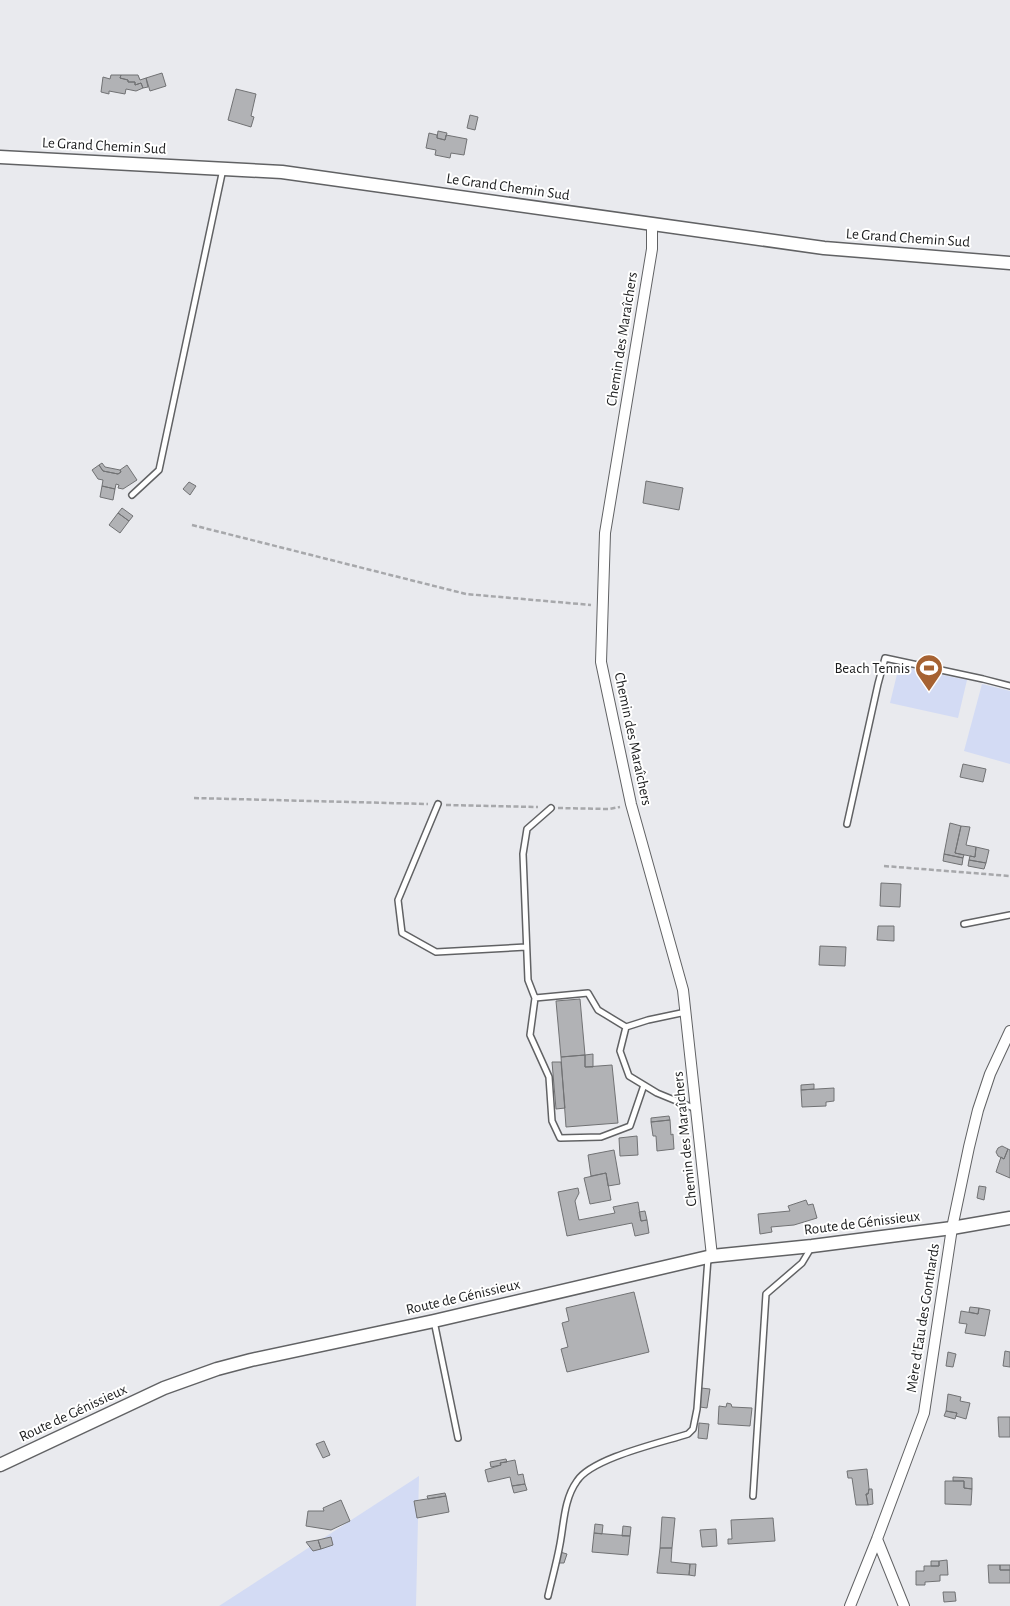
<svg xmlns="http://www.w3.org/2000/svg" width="1010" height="1606" font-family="'Alegreya Sans',sans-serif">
  <rect width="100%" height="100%" fill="#e9eaee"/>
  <path fill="#d3dbf4" d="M 899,666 L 967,680 L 958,718 L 890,703 Z
    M 982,684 L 1010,691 L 1010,764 L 964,751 Z
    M 419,1476 L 416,1606 L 219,1606 Z"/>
  <path fill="#b1b2b5" stroke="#717274" d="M 162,73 L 166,86 L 150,91 L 146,78 Z
    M 111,75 L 121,75 L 120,78 L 128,80 L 128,82 L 135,82 L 135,85 L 141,83 L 143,88 L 136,91 L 126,89 L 125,94 L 109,91 L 109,94 L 101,92 L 103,77 L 110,79 Z
    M 121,75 L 138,75 L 140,80 L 146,78 L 148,87 L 143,88 L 141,83 L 135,85 L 135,82 L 128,82 L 128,80 L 120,78 Z
    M 236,89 L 256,94 L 251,116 L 254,117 L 251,127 L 228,120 Z
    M 470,115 L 478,117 L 475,130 L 467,128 Z
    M 438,131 L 447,133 L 445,140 L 437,138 Z
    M 429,133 L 437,135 L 437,138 L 445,140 L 446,135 L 467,139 L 464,155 L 451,153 L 450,158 L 435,155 L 436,150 L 426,148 Z
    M 102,463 L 105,467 L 120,470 L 121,472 L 118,474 L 103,471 L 99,465 Z
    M 99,465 L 103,471 L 118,474 L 121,472 L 120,470 L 127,465 L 137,480 L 123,489 L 118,488 L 119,485 L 116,484 L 115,489 L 102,486 L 103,480 L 98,479 L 92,470 Z
    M 646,481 L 683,488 L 679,510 L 643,503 Z
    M 189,482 L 196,486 L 190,495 L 183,489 Z
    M 102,486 L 115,489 L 113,500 L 100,497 Z
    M 122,508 L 133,516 L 129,521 L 118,513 Z
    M 118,513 L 129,521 L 120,533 L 109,525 Z
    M 963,764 L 986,769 L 983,782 L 960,777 Z
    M 950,823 L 961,826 L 955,853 L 964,855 L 963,858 L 944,854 Z
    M 961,826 L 970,827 L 966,845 L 976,847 L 975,857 L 955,853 Z
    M 976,847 L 989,850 L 986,863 L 969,860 L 970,856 L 975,857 Z
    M 944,854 L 963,858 L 962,865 L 943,861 Z
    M 969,860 L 986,863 L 984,869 L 968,866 Z
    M 881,883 L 901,884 L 900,907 L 880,906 Z
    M 878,926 L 894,926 L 894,941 L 877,940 Z
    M 820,946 L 846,947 L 845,966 L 819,965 Z
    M 580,999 L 585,1055 L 561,1057 L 556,1001 Z
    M 593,1054 L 593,1067 L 585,1067 L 585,1055 Z
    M 585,1055 L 585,1067 L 612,1065 L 618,1123 L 566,1127 L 561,1057 Z
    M 552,1062 L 561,1062 L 565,1108 L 556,1109 Z
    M 814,1084 L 814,1089 L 801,1090 L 801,1085 Z
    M 834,1088 L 834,1101 L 826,1102 L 826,1106 L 802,1107 L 801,1090 Z
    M 669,1116 L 670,1120 L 651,1122 L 651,1118 Z
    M 670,1120 L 671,1135 L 673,1134 L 674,1149 L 657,1151 L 656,1136 L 653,1136 L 651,1122 Z
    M 637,1136 L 638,1155 L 620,1156 L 619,1138 Z
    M 1002,1146 L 1008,1149 L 1004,1159 L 998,1156 L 996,1152 L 998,1148 Z
    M 1008,1149 L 1010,1150 L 1010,1178 L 996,1172 L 1001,1157 L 1004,1159 Z
    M 614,1150 L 620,1184 L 608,1186 L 606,1173 L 591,1176 L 588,1155 Z
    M 606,1173 L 611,1200 L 590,1204 L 584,1178 Z
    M 979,1186 L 986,1187 L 984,1200 L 977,1198 Z
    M 578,1188 L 579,1193 L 575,1201 L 579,1220 L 615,1213 L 613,1207 L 638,1202 L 641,1221 L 647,1220 L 649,1233 L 635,1236 L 632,1223 L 567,1236 L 558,1192 Z
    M 806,1200 L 808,1205 L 813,1204 L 817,1218 L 794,1225 L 771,1227 L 772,1232 L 760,1234 L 758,1214 L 790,1211 L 788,1206 Z
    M 645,1211 L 647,1220 L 641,1221 L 639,1212 Z
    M 634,1292 L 649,1352 L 567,1372 L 561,1349 L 568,1347 L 562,1323 L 569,1321 L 566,1308 Z
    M 970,1307 L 979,1308 L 978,1314 L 969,1312 Z
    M 979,1308 L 990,1310 L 985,1336 L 965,1333 L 967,1324 L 959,1323 L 961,1311 L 978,1314 Z
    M 1005,1351 L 1010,1352 L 1010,1367 L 1003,1366 Z
    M 948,1352 L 956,1354 L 953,1367 L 946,1366 Z
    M 701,1388 L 710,1389 L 707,1408 L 700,1407 Z
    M 948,1394 L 961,1397 L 960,1401 L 970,1403 L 966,1419 L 956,1416 L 957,1413 L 946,1411 Z
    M 727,1403 L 731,1404 L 732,1407 L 752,1408 L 750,1426 L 718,1424 L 719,1406 L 726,1407 Z
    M 946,1411 L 957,1413 L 955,1419 L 944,1416 Z
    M 998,1417 L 1010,1417 L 1010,1437 L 999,1437 Z
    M 699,1423 L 709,1424 L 707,1439 L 698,1438 Z
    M 324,1441 L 330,1455 L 323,1458 L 316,1444 Z
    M 506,1459 L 507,1462 L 500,1463 L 501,1465 L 491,1467 L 490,1462 Z
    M 515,1460 L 518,1475 L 523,1474 L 525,1484 L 512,1486 L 510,1477 L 488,1482 L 485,1470 L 501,1465 L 500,1463 Z
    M 867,1469 L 869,1489 L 868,1494 L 866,1494 L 868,1505 L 856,1505 L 852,1478 L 848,1478 L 847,1471 Z
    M 953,1477 L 972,1478 L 972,1489 L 964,1488 L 964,1481 L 953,1481 Z
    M 945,1481 L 964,1481 L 964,1488 L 972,1489 L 971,1505 L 945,1504 Z
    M 525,1484 L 527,1490 L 514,1493 L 512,1486 Z
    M 869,1489 L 872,1489 L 873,1504 L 868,1505 L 866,1494 L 868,1494 Z
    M 445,1493 L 446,1496 L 428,1499 L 427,1496 Z
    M 446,1496 L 449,1512 L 417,1518 L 414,1501 Z
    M 341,1500 L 350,1521 L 331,1530 L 306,1526 L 308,1511 L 324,1511 L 323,1508 Z
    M 662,1517 L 675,1518 L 672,1548 L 660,1548 Z
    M 773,1518 L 775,1541 L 728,1544 L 728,1539 L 732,1539 L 731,1520 Z
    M 595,1524 L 603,1525 L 602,1534 L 594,1533 Z
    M 623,1526 L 631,1527 L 630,1536 L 622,1536 Z
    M 716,1529 L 717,1546 L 702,1547 L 700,1530 Z
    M 594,1533 L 630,1536 L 628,1555 L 592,1552 Z
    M 331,1537 L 333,1545 L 321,1549 L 318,1540 Z
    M 318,1540 L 321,1549 L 313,1551 L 306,1542 Z
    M 660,1548 L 672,1548 L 671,1562 L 690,1564 L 689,1575 L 657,1573 Z
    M 560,1552 L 567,1554 L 564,1563 L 558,1563 Z
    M 947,1560 L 948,1575 L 940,1575 L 940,1581 L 925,1582 L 925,1585 L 916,1585 L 916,1571 L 924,1571 L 924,1566 L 939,1566 L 939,1561 Z
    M 931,1561 L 939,1561 L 939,1566 L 931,1566 Z
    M 690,1564 L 696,1564 L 695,1576 L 689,1575 Z
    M 988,1565 L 1000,1565 L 1000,1570 L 1010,1570 L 1010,1583 L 989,1583 Z
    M 1000,1565 L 1010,1565 L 1010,1570 L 1000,1570 Z
    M 943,1592 L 955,1592 L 956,1601 L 944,1602 Z"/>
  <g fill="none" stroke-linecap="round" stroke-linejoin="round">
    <g stroke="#616264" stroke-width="8">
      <path id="service" d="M 132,495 L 159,470 L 223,169
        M 438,804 L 398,900 L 402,933 L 436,952 L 526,947
        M 847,824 L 878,684 L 885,658 L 983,679 L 1010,686
        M 964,924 L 1010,915
        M 535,998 L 528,980 L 523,854 L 527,829 L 551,808
        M 686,1012 L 648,1020 L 626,1027 L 620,1051 L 629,1076 L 657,1093 L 696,1109
        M 626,1027 L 598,1010 L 588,993 L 535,998 L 530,1035 L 549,1077 L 552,1121 L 560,1138 L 601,1137 L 630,1126 L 644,1085
        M 434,1321 L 458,1438
        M 753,1496 L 766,1294 L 802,1263 L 811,1248
        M 548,1596 C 552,1579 557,1561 560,1544 C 564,1523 564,1499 577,1481 C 592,1458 660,1443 688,1434 L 693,1429 L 697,1409 L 708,1258"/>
    </g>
    <g stroke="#616264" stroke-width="12">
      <path id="minor" d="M 652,224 L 652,249 L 605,533 L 601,662 L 631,804 L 683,990 L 712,1256
        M 877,1539 L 904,1606
        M 850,1606 L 877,1539 L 924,1413 L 952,1228 L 969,1147 L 978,1110 L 990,1074 L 1010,1031"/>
    </g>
    <g stroke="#616264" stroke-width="15">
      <path id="tertiary" d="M 0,157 L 282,172 L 824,248 L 1010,263
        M 0,1465 L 164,1388 L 217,1369 L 251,1360 L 434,1321 L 712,1256 L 812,1246 L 952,1228 L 1010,1218"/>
    </g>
    <path stroke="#a7a8ab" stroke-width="2.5" stroke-dasharray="5 2.5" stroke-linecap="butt" d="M 192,525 L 466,594 L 591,605
      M 194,798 L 428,804
      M 446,805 L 538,807
      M 558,808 L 609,809 L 620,807
      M 884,866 L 1010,876"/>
    <use href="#service" stroke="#fff" stroke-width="5"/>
    <use href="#minor" stroke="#fff" stroke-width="10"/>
    <use href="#tertiary" stroke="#fff" stroke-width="12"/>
  </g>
  <defs>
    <g id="stadium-pin" transform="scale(1.4375)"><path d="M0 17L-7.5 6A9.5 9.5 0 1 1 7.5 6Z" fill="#a66232" stroke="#fff"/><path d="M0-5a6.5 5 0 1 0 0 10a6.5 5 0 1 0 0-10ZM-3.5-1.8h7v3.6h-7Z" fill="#fff"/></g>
  </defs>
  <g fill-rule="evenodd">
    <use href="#stadium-pin" x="929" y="668"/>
  </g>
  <g text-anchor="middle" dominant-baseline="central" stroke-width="4" stroke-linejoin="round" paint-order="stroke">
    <g font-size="15" fill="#1d1e1f" stroke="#fff">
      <text transform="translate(104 146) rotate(3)">Le Grand Chemin Sud</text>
      <text transform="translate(508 187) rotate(8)">Le Grand Chemin Sud</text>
      <text transform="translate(908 238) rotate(4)">Le Grand Chemin Sud</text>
      <text transform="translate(622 339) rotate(-81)">Chemin des Maraîchers</text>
      <text transform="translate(633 739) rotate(78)">Chemin des Maraîchers</text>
      <text transform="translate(685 1139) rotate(-96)">Chemin des Maraîchers</text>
      <text transform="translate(862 1223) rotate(-7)">Route de Génissieux</text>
      <text transform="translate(463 1297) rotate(-13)">Route de Génissieux</text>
      <text transform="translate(923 1318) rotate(-81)">Mère d'Eau des Gonthards</text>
      <text transform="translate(73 1413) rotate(-25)">Route de Génissieux</text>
    </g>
    <g font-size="15" fill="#1d1e1f" stroke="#fff" text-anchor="end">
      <text x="910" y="668">Beach Tennis</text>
    </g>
  </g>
</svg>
